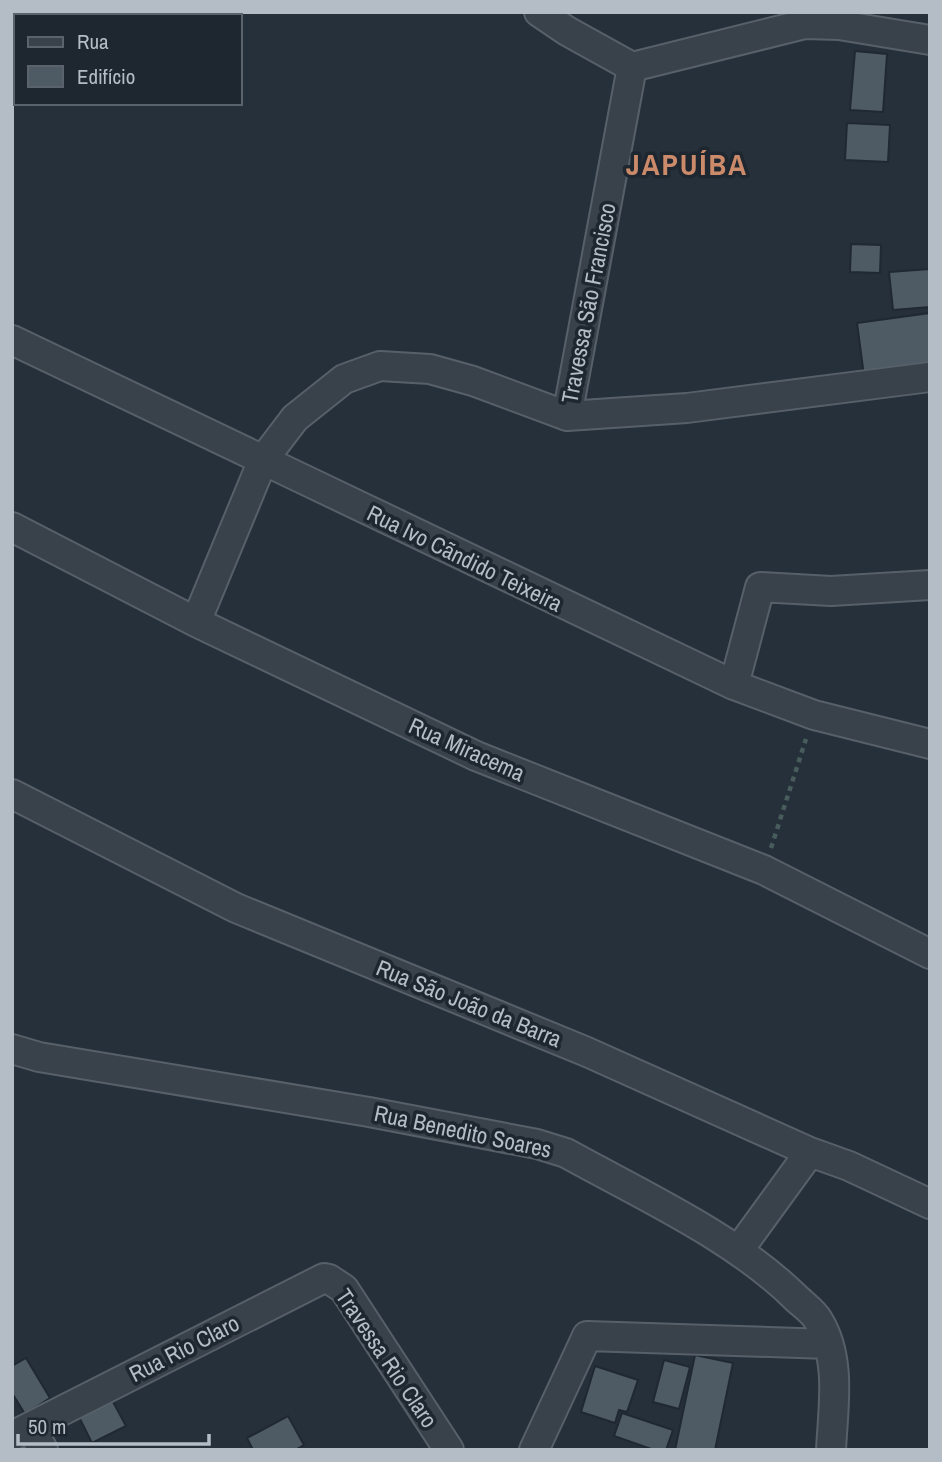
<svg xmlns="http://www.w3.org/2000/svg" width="942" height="1462" font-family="'Archivo Narrow',sans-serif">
  <rect width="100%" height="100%" fill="#25303a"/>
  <path fill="#4e5b65" stroke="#202932" stroke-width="2" d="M 855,51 L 887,54 L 883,112 L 850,110 Z
    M 847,123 L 890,125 L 888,162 L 845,160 Z
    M 851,244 L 881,245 L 880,273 L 850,272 Z
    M 930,269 L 930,307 L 893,310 L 889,272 Z
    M 930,313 L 930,367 L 864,376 L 857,323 Z
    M 695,1355 L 733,1363 L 715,1450 L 675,1450 Z
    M 26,1358 L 50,1398 L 25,1414 L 12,1393 L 12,1366 Z
    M 664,1360 L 690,1367 L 679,1409 L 653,1402 Z
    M 595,1366 L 638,1380 L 627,1412 L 619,1410 L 615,1423 L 581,1412 Z
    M 111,1398 L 126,1426 L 92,1443 L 78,1415 Z
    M 622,1413 L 673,1430 L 666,1450 L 654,1450 L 614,1436 Z
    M 288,1416 L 304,1445 L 295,1450 L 253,1450 L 247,1438 Z"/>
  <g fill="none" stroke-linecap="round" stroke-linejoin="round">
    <g stroke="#576069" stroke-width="18">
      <path id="lane" d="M 18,12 L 20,16"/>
    </g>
    <g stroke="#576069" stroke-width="32">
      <path id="street" d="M 539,12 L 567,31 L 632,67
        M 632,67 L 805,24 L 839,25 L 930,40
        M 12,340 L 734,685 L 814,715 L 930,744
        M 567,416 L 632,67
        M 12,527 L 196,622 L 476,756 L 764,870 L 930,954
        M 196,622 L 263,460 L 295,418 L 344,379 L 380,366 L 430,369 L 473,381 L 567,416 L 687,408 L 930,377
        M 734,685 L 760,587 L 831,591 L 930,585
        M 12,794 L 236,908 L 587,1052 L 810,1152 L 849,1166 L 930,1204
        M 12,1049 L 39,1057 L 369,1112 L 537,1144 L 566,1153 C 642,1195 734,1237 795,1297 C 802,1304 813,1311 818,1320 C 842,1358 833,1408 831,1450
        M 738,1251 L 810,1152
        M 31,1427 L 43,1450
        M 12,1436 L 324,1278 L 329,1279 L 344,1289 L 449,1450
        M 534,1450 L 587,1336 L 828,1344"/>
    </g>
    <path stroke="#495c5c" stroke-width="4.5" stroke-dasharray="5 5" stroke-linecap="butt" d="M 771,848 L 806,739"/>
    <use href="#lane" stroke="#39424b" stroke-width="14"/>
    <use href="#street" stroke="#39424b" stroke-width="28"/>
  </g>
  <g text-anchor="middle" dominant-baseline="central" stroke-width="7" stroke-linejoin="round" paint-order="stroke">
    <g font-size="23" fill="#b4bdc6" stroke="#1e2730">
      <text transform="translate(588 303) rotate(-79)">Travessa São Francisco</text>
      <text transform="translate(465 558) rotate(26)">Rua Ivo Cãndido Teixeira</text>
      <text transform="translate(467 749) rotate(24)">Rua Miracema</text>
      <text transform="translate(469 1003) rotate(22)">Rua São João da Barra</text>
      <text transform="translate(463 1131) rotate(12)">Rua Benedito Soares</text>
      <text transform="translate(184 1348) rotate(-27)">Rua Rio Claro</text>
      <text transform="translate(387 1358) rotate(56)">Travessa Rio Claro</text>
    </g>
    <g font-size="30" font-weight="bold" letter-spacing="2" fill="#cb8a6a" stroke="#1e2730">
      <text x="687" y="164">JAPUÍBA</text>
    </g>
  </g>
  <rect width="942" height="1462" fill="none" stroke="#b4bdc6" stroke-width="28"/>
  <rect x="14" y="14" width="228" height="91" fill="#1e2730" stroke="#5a636c" stroke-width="2"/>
  <rect x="28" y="37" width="35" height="10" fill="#39424b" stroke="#5a636c" stroke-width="2"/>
  <text x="77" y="49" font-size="21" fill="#b4bdc6">Rua</text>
  <rect x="28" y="66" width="35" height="21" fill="#4e5b65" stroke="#5a636c" stroke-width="2"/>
  <text x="77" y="84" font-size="21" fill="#b4bdc6">Edifício</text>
  <path d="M18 1434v10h191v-10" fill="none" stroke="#b4bdc6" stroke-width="3.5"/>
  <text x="28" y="1434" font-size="21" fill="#b4bdc6" stroke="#1e2730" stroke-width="5" paint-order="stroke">50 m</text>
</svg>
